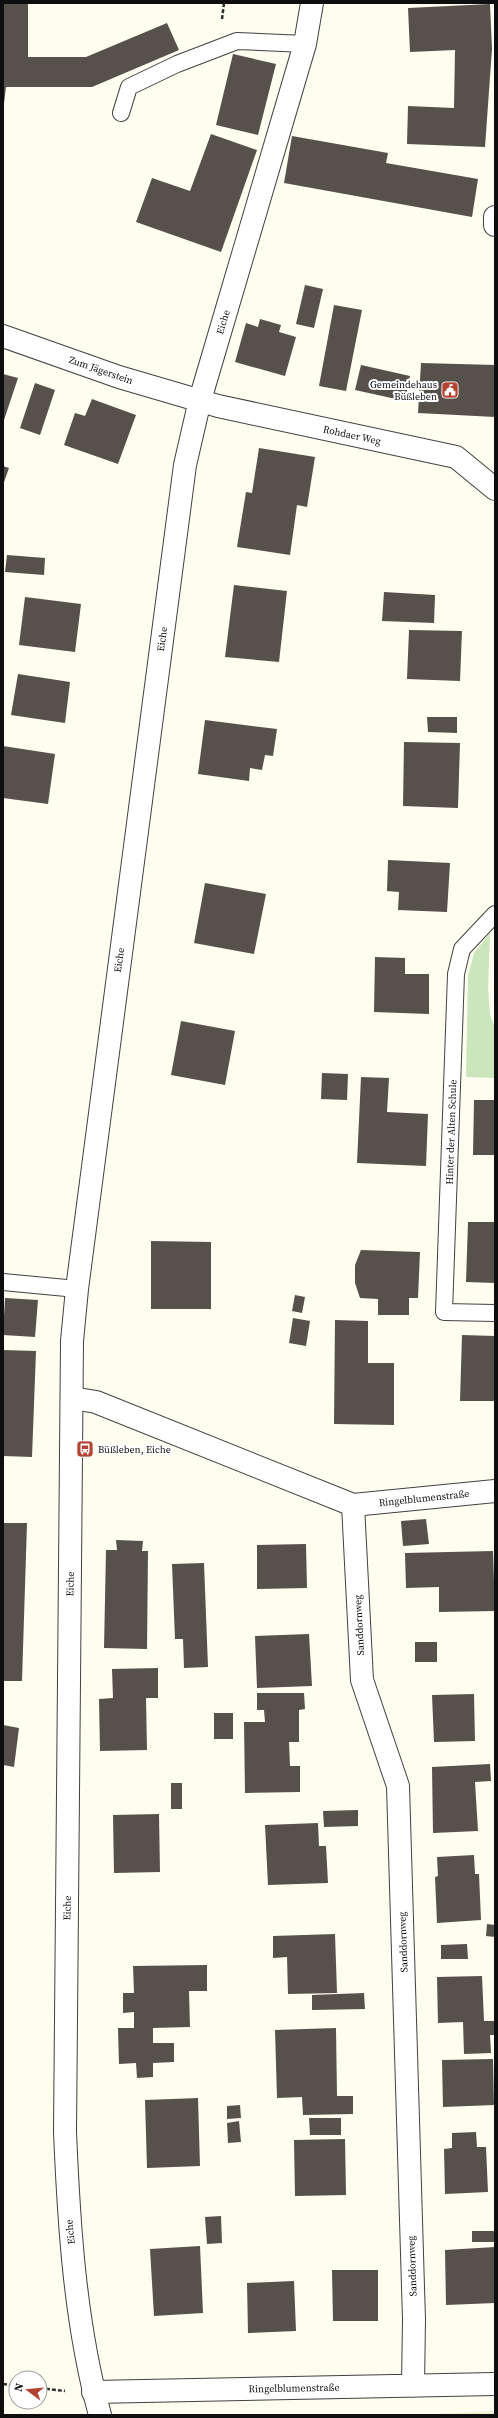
<svg xmlns="http://www.w3.org/2000/svg" width="498" height="2418" font-family="'Source Serif 4',serif">
  <rect width="100%" height="100%" fill="#fefdf0"/>
  <path fill="#eff2d2" d="M 495,2411 L 495,2415 L 412,2415 Z"/>
  <path fill="#cbe5bd" d="M 490,933 L 488,988 L 490,1014 L 495,1029 L 495,1078 L 466,1077 L 468,976 L 474,953 Z"/>
  <path fill="#56514b" d="M 3,3 L 28,3 L 28,57 L 86,57 L 167,23 L 179,50 L 92,87 L 6,87 L 3,112 Z
    M 490,4 L 492,49 L 485,147 L 407,144 L 408,106 L 454,108 L 455,50 L 410,52 L 408,8 Z
    M 233,54 L 276,64 L 258,135 L 216,125 Z
    M 211,134 L 257,150 L 221,252 L 136,222 L 152,178 L 190,191 Z
    M 292,136 L 388,153 L 386,163 L 478,179 L 472,217 L 284,183 Z
    M 305,285 L 323,289 L 314,328 L 296,324 Z
    M 334,305 L 362,310 L 346,391 L 319,386 Z
    M 260,319 L 281,325 L 279,332 L 296,337 L 285,376 L 235,362 L 246,323 L 258,327 Z
    M 421,363 L 495,365 L 495,417 L 418,413 Z
    M 361,365 L 410,376 L 405,401 L 355,390 Z
    M 3,374 L 18,378 L 4,420 L 3,420 Z
    M 35,383 L 55,390 L 40,435 L 20,428 Z
    M 92,399 L 136,415 L 118,464 L 64,445 L 75,413 L 85,416 Z
    M 259,448 L 315,457 L 307,507 L 297,505 L 290,555 L 237,547 L 246,492 L 252,493 Z
    M 3,466 L 9,468 L 3,485 Z
    M 7,555 L 45,558 L 44,575 L 5,572 Z
    M 234,585 L 287,591 L 279,662 L 225,657 Z
    M 384,592 L 435,595 L 434,623 L 382,621 Z
    M 25,597 L 81,604 L 75,652 L 19,645 Z
    M 409,630 L 462,631 L 460,681 L 407,679 Z
    M 18,674 L 70,682 L 65,723 L 11,715 Z
    M 427,717 L 457,717 L 457,733 L 428,732 Z
    M 205,720 L 277,729 L 273,756 L 265,755 L 262,770 L 250,768 L 249,781 L 198,774 Z
    M 404,742 L 460,743 L 458,808 L 403,806 Z
    M 3,746 L 55,754 L 48,804 L 3,798 Z
    M 388,860 L 450,863 L 447,912 L 398,910 L 399,892 L 387,891 Z
    M 205,883 L 266,894 L 254,954 L 194,943 Z
    M 375,957 L 405,958 L 405,974 L 429,974 L 429,1014 L 374,1012 Z
    M 181,1021 L 235,1031 L 225,1085 L 171,1075 Z
    M 322,1073 L 348,1074 L 347,1100 L 321,1099 Z
    M 361,1077 L 389,1078 L 387,1112 L 428,1114 L 426,1166 L 357,1163 Z
    M 474,1100 L 495,1100 L 495,1155 L 473,1155 Z
    M 468,1222 L 495,1222 L 495,1283 L 466,1282 Z
    M 151,1241 L 211,1242 L 211,1309 L 151,1309 Z
    M 361,1250 L 420,1252 L 418,1298 L 409,1298 L 409,1315 L 378,1315 L 378,1299 L 360,1298 L 355,1283 L 355,1265 Z
    M 295,1295 L 305,1297 L 302,1313 L 292,1311 Z
    M 5,1298 L 38,1300 L 35,1337 L 3,1335 Z
    M 293,1318 L 310,1321 L 306,1346 L 289,1343 Z
    M 335,1320 L 368,1321 L 368,1363 L 394,1363 L 394,1425 L 334,1424 Z
    M 462,1335 L 495,1336 L 495,1401 L 460,1401 Z
    M 3,1350 L 36,1351 L 32,1457 L 3,1456 Z
    M 426,1519 L 429,1544 L 403,1546 L 401,1521 Z
    M 3,1523 L 27,1523 L 22,1681 L 3,1681 Z
    M 116,1540 L 143,1541 L 142,1551 L 148,1551 L 147,1649 L 104,1648 L 106,1550 L 117,1550 Z
    M 306,1544 L 307,1588 L 257,1589 L 257,1545 Z
    M 493,1551 L 495,1611 L 439,1612 L 439,1587 L 406,1588 L 405,1553 Z
    M 204,1563 L 208,1667 L 184,1668 L 183,1639 L 175,1639 L 172,1564 Z
    M 309,1634 L 312,1686 L 257,1688 L 255,1636 Z
    M 415,1642 L 437,1642 L 437,1662 L 415,1662 Z
    M 158,1668 L 158,1698 L 146,1698 L 147,1750 L 100,1751 L 99,1699 L 113,1698 L 112,1669 Z
    M 257,1693 L 304,1693 L 305,1709 L 299,1710 L 299,1742 L 289,1742 L 290,1766 L 300,1766 L 300,1792 L 245,1793 L 244,1722 L 265,1722 L 264,1710 L 257,1710 Z
    M 474,1694 L 475,1741 L 434,1742 L 432,1695 Z
    M 214,1713 L 233,1713 L 233,1739 L 214,1739 Z
    M 3,1725 L 19,1728 L 14,1767 L 3,1765 Z
    M 490,1764 L 491,1781 L 475,1782 L 478,1831 L 433,1833 L 432,1767 Z
    M 171,1783 L 182,1783 L 182,1809 L 171,1809 Z
    M 358,1810 L 358,1826 L 324,1827 L 323,1811 Z
    M 159,1814 L 160,1872 L 114,1873 L 113,1815 Z
    M 318,1823 L 319,1846 L 326,1846 L 328,1883 L 268,1885 L 265,1825 Z
    M 474,1855 L 475,1874 L 479,1874 L 481,1920 L 437,1923 L 435,1877 L 438,1876 L 437,1857 Z
    M 487,1924 L 495,1925 L 495,1937 L 486,1936 Z
    M 335,1934 L 337,1993 L 288,1994 L 287,1957 L 273,1958 L 273,1936 Z
    M 467,1944 L 468,1959 L 441,1959 L 441,1945 Z
    M 207,1965 L 207,1991 L 189,1991 L 190,2027 L 153,2028 L 153,2043 L 174,2043 L 174,2062 L 153,2063 L 153,2077 L 137,2078 L 136,2063 L 119,2064 L 118,2028 L 134,2028 L 134,2012 L 123,2013 L 123,1993 L 134,1993 L 133,1966 Z
    M 482,1976 L 484,2021 L 495,2021 L 495,2035 L 490,2035 L 491,2053 L 464,2054 L 463,2022 L 438,2023 L 437,1977 Z
    M 364,1993 L 365,2009 L 312,2010 L 312,1995 Z
    M 336,2028 L 337,2096 L 353,2096 L 353,2114 L 303,2115 L 302,2097 L 277,2098 L 275,2030 Z
    M 493,2059 L 494,2105 L 443,2107 L 442,2060 Z
    M 198,2098 L 200,2166 L 147,2168 L 145,2100 Z
    M 240,2105 L 241,2118 L 227,2119 L 227,2106 Z
    M 309,2118 L 341,2118 L 341,2135 L 310,2135 Z
    M 239,2121 L 241,2142 L 228,2143 L 227,2123 Z
    M 476,2132 L 477,2147 L 486,2147 L 488,2192 L 445,2194 L 444,2149 L 452,2148 L 452,2133 Z
    M 345,2139 L 346,2195 L 295,2196 L 294,2140 Z
    M 221,2216 L 222,2243 L 207,2244 L 205,2217 Z
    M 472,2231 L 495,2231 L 495,2242 L 472,2242 Z
    M 200,2246 L 203,2313 L 154,2316 L 150,2249 Z
    M 495,2247 L 495,2303 L 446,2305 L 445,2250 Z
    M 332,2270 L 378,2270 L 378,2321 L 333,2321 Z
    M 294,2281 L 296,2331 L 248,2333 L 247,2283 Z"/>
  <g fill="none" stroke-linecap="round" stroke-linejoin="round">
    <g stroke="#414141" stroke-width="18">
      <path id="service" d="M 121,113 L 129,87 L 177,64 L 237,41 L 305,44
        M 495,914 L 462,949 L 456,974 L 444,1312 L 495,1313
        M 3,1282 L 77,1289"/>
    </g>
    <g stroke="#414141" stroke-width="24">
      <path id="minor" d="M 495,217 L 495,225
        M 3,336 L 119,377 L 218,406 L 456,457 L 495,489
        M 72,1398 L 96,1402 L 353,1505
        M 353,1505 L 362,1680 L 398,1786 L 414,2320 L 413,2386
        M 353,1505 L 495,1491
        M 93,2392 L 495,2384"/>
    </g>
    <g stroke="#414141" stroke-width="24">
      <path id="tertiary" d="M 100,2415 C 75,2323 69,2227 65,2132 L 72,1341 L 77,1289 L 185,465 L 200,400 L 305,44 L 312,3"/>
    </g>
    <path stroke="#303030" stroke-width="2.5" stroke-dasharray="4 2" stroke-linecap="butt" d="M 222,19 L 224,3
      M 3,2384 L 16,2386
      M 40,2388 L 65,2391"/>
    <use href="#service" stroke="#fff" stroke-width="16"/>
    <use href="#minor" stroke="#fff" stroke-width="22"/>
    <use href="#tertiary" stroke="#fff" stroke-width="22"/>
  </g>
  <defs>
    <g id="civic-square" transform="scale(0.9)"><rect x="-9" y="-9" width="18" height="18" rx="4" fill="#b24232" stroke="#fff"/><path d="M-.6-6.5H3V-4.5H.6V-3L4-1V1h2V6H-6V1h2V-1L-.6-3ZM-1.2 2.5V6h2.4V2.5Z" fill="#fff"/></g>
    <g id="bus-square" transform="scale(0.9)"><rect x="-9" y="-9" width="18" height="18" rx="4" fill="#b24232" stroke="#fff"/><path d="M-5-6H5V4H4V6H2V4H-2V6H-4V4H-5ZM-3.5-4V0h7V-4ZM-3.5 1.2v1.5H-2V1.2ZM2 1.2v1.5H3.5V1.2Z" fill="#fff"/></g>
  </defs>
  <g fill-rule="evenodd">
    <use href="#civic-square" x="450" y="390"/>
    <use href="#bus-square" x="85" y="1449"/>
  </g>
  <g text-anchor="middle" dominant-baseline="central" stroke-width="4" stroke-linejoin="round" paint-order="stroke">
    <g font-size="10" fill="#0e0e0e" stroke="#fff">
      <text transform="translate(223 322) rotate(-73)">Eiche</text>
      <text transform="translate(101 370) rotate(19)">Zum Jägerstein</text>
      <text transform="translate(352 435) rotate(12)">Rohdaer Weg</text>
      <text transform="translate(162 639) rotate(-82)">Eiche</text>
      <text transform="translate(119 960) rotate(-82)">Eiche</text>
      <text transform="translate(451 1132) rotate(-88)">Hinter der Alten Schule</text>
      <text transform="translate(424 1498) rotate(-6)">Ringelblumenstraße</text>
      <text transform="translate(70 1584) rotate(-89)">Eiche</text>
      <text transform="translate(359 1625) rotate(-93)">Sanddornweg</text>
      <text transform="translate(67 1908) rotate(-89)">Eiche</text>
      <text transform="translate(403 1942) rotate(-92)">Sanddornweg</text>
      <text transform="translate(70 2232) rotate(-96)">Eiche</text>
      <text transform="translate(412 2266) rotate(-92)">Sanddornweg</text>
      <text transform="translate(294 2388) rotate(-1)">Ringelblumenstraße</text>
    </g>
    <g font-size="10" fill="#0e0e0e" stroke="#fff" text-anchor="end">
      <text x="437" y="384">Gemeindehaus<tspan x="437" dy="12">Büßleben</tspan></text>
      <text x="98" y="1449" text-anchor="start">Büßleben, Eiche</text>
    </g>
  </g>
  <rect width="498" height="2418" fill="none" stroke="#0e0e0e" stroke-width="8"/>
  <g transform="translate(28 2390) rotate(286)"><circle r="19" fill="#ffffff" stroke="#9f9f9f"/>
  <path d="M0-3L7 15L0 10L-7 15Z" fill="#b24232"/>
  <text y="-6" font-size="11" font-weight="bold" text-anchor="middle" fill="#0e0e0e">N</text>
  </g>
</svg>
